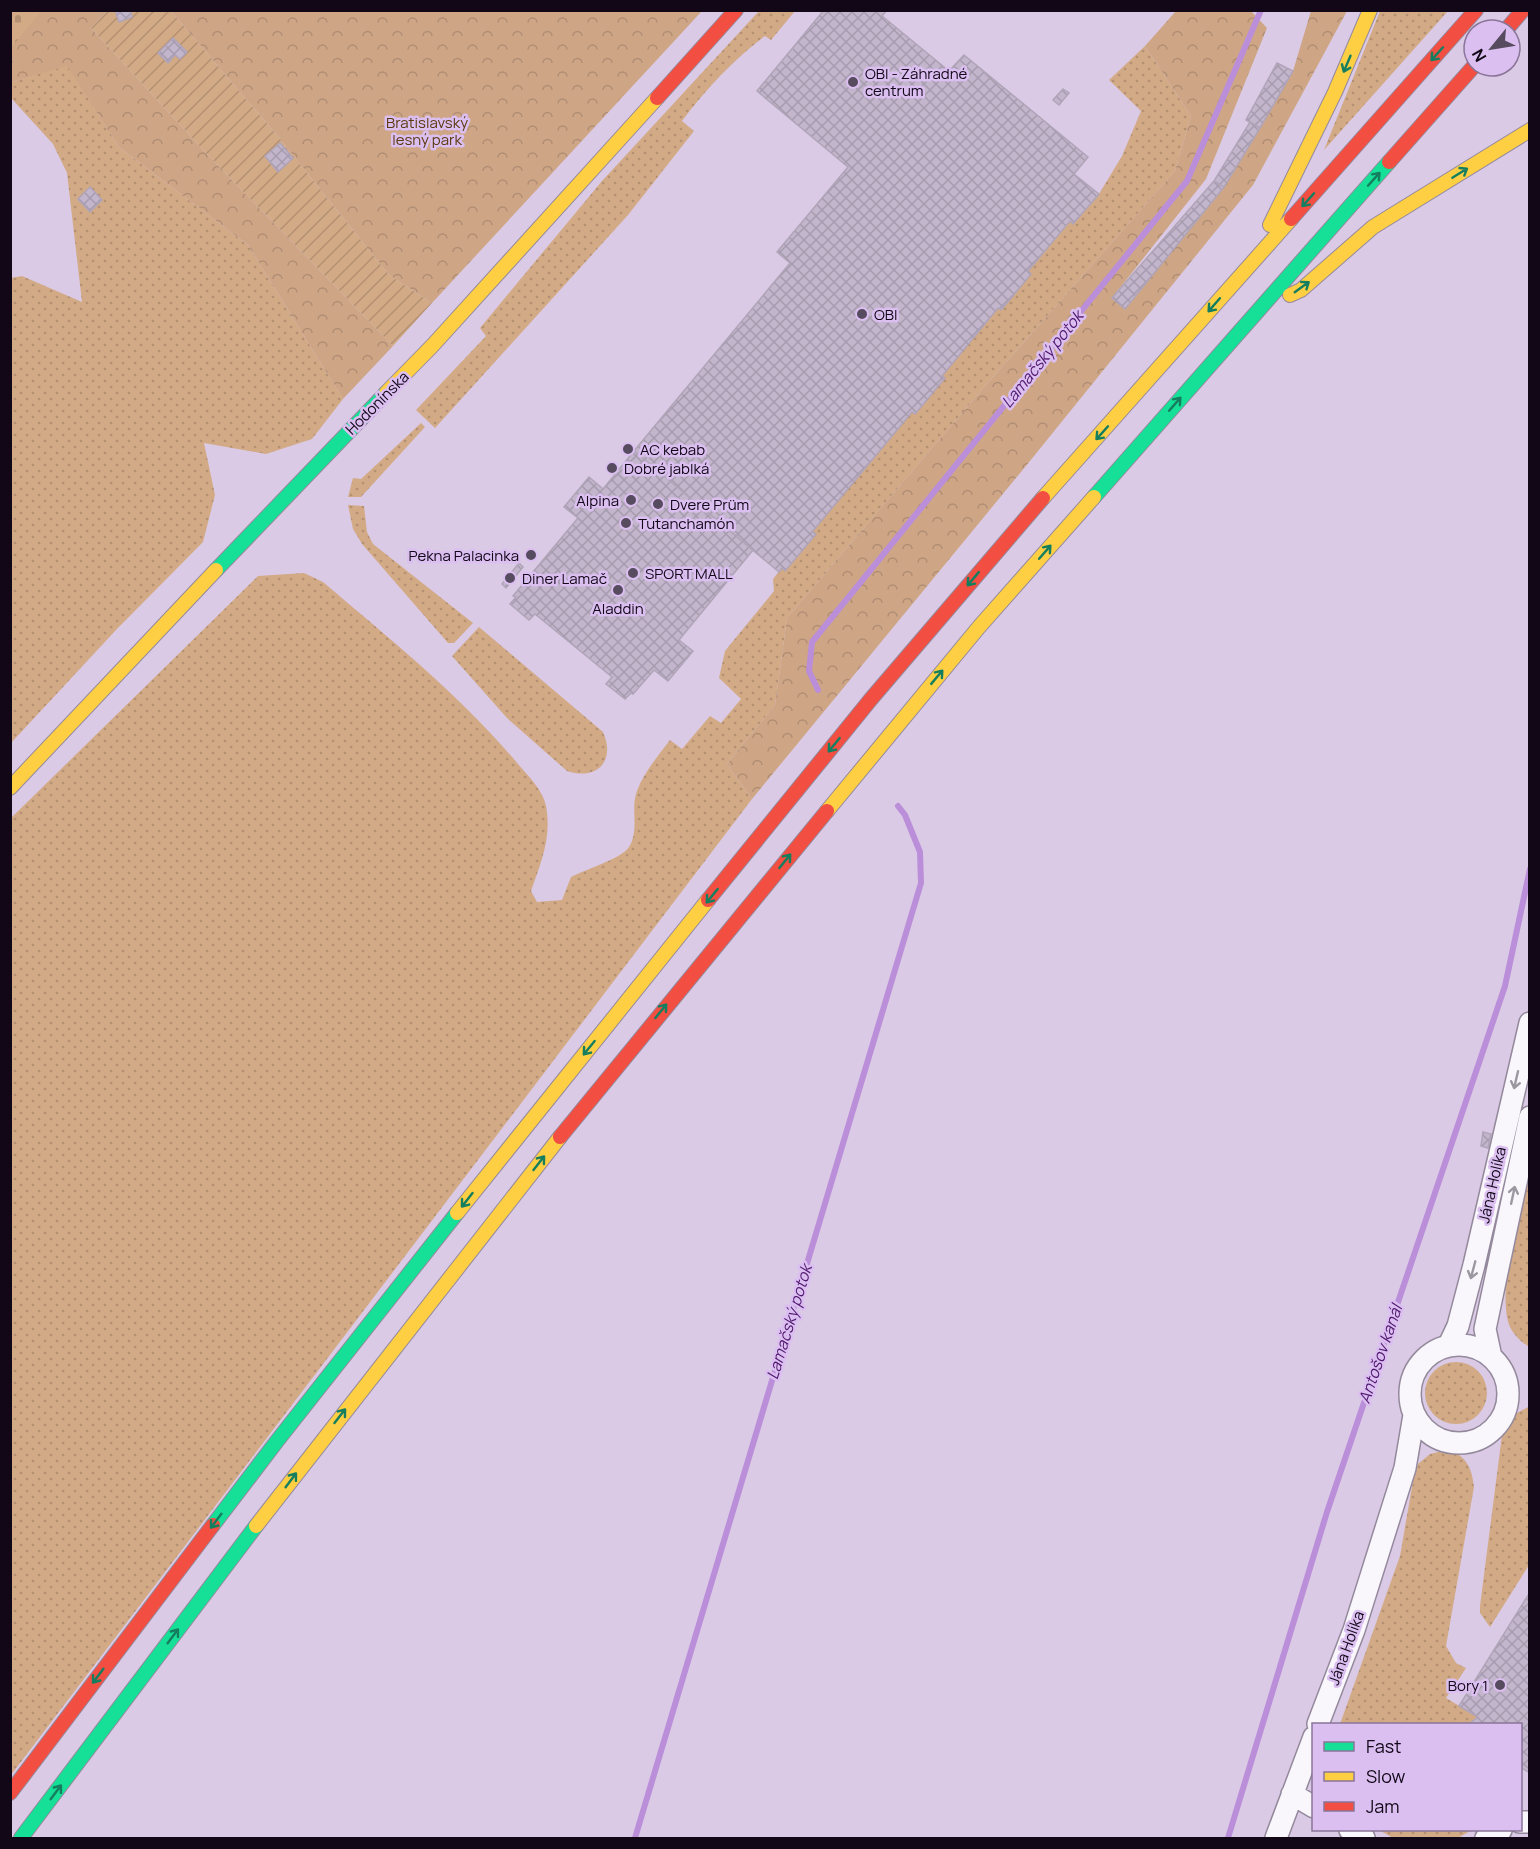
<svg xmlns="http://www.w3.org/2000/svg" width="1540" height="1849" font-family="Manrope,sans-serif">
  <defs>
    <pattern id="grass-dots" width="8" height="8" patternUnits="userSpaceOnUse" patternTransform="scale(1.5)"><rect width="8" height="8" fill="#d3aa86"/><path d="M2 2h.1M6 6h.1" fill="none" stroke="#b49173" stroke-width="1.8" stroke-linecap="round"/></pattern>
    <pattern id="forest-crowns" width="20" height="18" patternUnits="userSpaceOnUse" patternTransform="scale(1.5)"><rect width="20" height="18" fill="#cea686"/><path d="M2 6a3 3 0 1 1 6 0M12 15a3 3 0 1 1 6 0" fill="none" stroke="#b08d73"/></pattern>
    <pattern id="cemetery-stones" width="16" height="16" patternUnits="userSpaceOnUse" patternTransform="scale(1.5)"><rect width="16" height="16" fill="#d3aa86"/><path d="M2 7V4a2 2 0 0 1 4 0v3zM10 15v-3a2 2 0 0 1 4 0v3z" fill="#b49173"/></pattern>
    <pattern id="garden-furrows" width="10" height="10" patternUnits="userSpaceOnUse" patternTransform="scale(1.5)"><rect width="10" height="10" fill="#d3aa86"/><path d="M-1 1l2-2M0 10L10 0M9 11l2-2" fill="none" stroke="#b49173"/></pattern>
    <pattern id="building-cross-hatch" width="8" height="8" patternUnits="userSpaceOnUse" patternTransform="scale(1.5)"><rect width="8" height="8" fill="#c3b6cc"/><path d="M0 0l8 8M0 8l8-8" fill="none" stroke="#a69bae"/></pattern>
  </defs>
  <rect width="100%" height="100%" fill="#dacae5"/>
  <path fill="url(#grass-dots)" d="M 759,11 L 795,11 L 771,40 L 765,36 C 734,59 705,90 682,121 L 694,131 L 628,215 L 435,428 L 416,410 L 486,336 L 480,328 L 602,181 Z
    M 1380,11 L 1448,11 L 1324,150 Z
    M 1145,46 L 1191,116 L 1175,171 L 985,386 L 787,618 L 775,705 L 727,764 L 752,799 L 11,1775 L 11,818 L 258,576 L 304,573 L 323,582 C 391,640 461,696 518,764 C 528,776 543,790 546,806 C 552,837 541,862 531,891 L 537,902 L 562,900 L 571,877 C 586,869 621,859 629,847 C 640,829 630,809 637,791 C 644,772 658,756 670,740 L 682,749 L 710,716 L 721,723 L 741,699 L 719,678 L 725,651 L 774,591 L 773,579 L 782,568 L 785,570 L 815,534 L 812,532 L 912,412 L 915,414 L 945,378 L 942,376 L 998,308 L 1001,310 L 1031,274 L 1028,271 L 1070,221 L 1073,224 L 1099,194 L 1122,156 L 1141,111 L 1109,80 Z
    M 67,65 L 119,147 L 248,245 L 343,399 L 312,439 L 266,454 L 204,443 L 215,495 L 203,542 L 116,630 L 11,743 L 11,278 L 22,276 L 82,302 L 67,173 L 53,144 L 11,98 L 11,82 Z
    M 421,423 L 425,427 L 361,497 L 348,497 L 353,478 L 361,479 Z
    M 348,505 L 364,506 L 367,532 L 373,544 L 473,623 L 454,643 L 448,643 L 362,544 L 353,529 Z
    M 479,627 L 603,732 C 616,761 597,781 567,771 L 507,718 L 452,656 Z
    M 1529,1145 L 1529,1347 C 1522,1342 1515,1337 1510,1327 C 1495,1293 1522,1184 1529,1145 Z
    M1425 1393a31 31 0 1 1 62 0a31 31 0 1 1-62 0Z
    M 1529,1407 L 1529,1565 L 1490,1627 L 1480,1613 L 1480,1606 L 1502,1435 C 1506,1420 1514,1413 1529,1407 Z
    M 1447,1450 C 1467,1455 1472,1469 1474,1487 L 1446,1646 L 1456,1663 L 1466,1668 L 1446,1698 L 1478,1717 L 1469,1724 L 1340,1724 L 1400,1556 L 1413,1481 L 1418,1464 L 1430,1454 Z
    M 1379,1830 L 1472,1830 L 1458,1838 L 1393,1838 Z"/>
  <path fill="url(#forest-crowns)" d="M 11,11 L 107,11 L 91,28 L 204,151 L 393,346 L 343,399 L 248,245 L 119,147 L 67,66 L 11,82 Z
    M 171,11 L 702,11 L 432,303 L 389,275 L 275,133 Z
    M 1176,11 L 1251,11 L 1267,28 L 1206,179 L 1112,298 L 1125,308 L 1224,187 L 1293,71 L 1311,11 L 1347,11 L 1253,185 L 1030,461 L 752,799 L 727,764 L 775,705 L 787,618 L 985,386 L 1175,171 L 1191,116 L 1145,46 Z"/>
  <path fill="url(#cemetery-stones)" d="M 11,10 L 41,11 L 11,48 L 10,11 Z"/>
  <path fill="url(#garden-furrows)" d="M 107,11 L 171,11 L 275,133 L 389,275 L 432,303 L 393,346 L 204,151 L 91,28 Z"/>
  <g fill="none" stroke-linecap="round" stroke-linejoin="round">
    <path stroke="#bb8ed9" stroke-width="6" d="M 818,690 L 809,671 L 812,642 L 1187,181 L 1261,10
      M 635,1838 L 921,883 L 920,852 L 905,815 L 898,806
      M 1228,1838 L 1327,1512 L 1505,986 L 1530,869"/>
  </g>
  <path fill="url(#building-cross-hatch)" stroke="#b0a4b8" stroke-width="1.5" d="M 115,10 L 130,10 L 132,17 L 119,22 Z
    M 824,10 L 887,10 L 882,16 L 949,71 L 964,55 L 1088,157 L 1074,174 L 1099,194 L 1073,224 L 1070,221 L 1028,271 L 1031,274 L 1007,303 L 1001,310 L 998,308 L 942,376 L 945,378 L 921,407 L 915,414 L 912,412 L 812,532 L 816,534 L 785,571 L 782,568 L 779,572 L 634,451 L 790,263 L 777,252 L 848,167 L 757,91 Z
    M 173,38 L 187,52 L 180,59 L 175,55 L 168,63 L 158,53 Z
    M 1277,63 L 1293,71 L 1260,128 L 1246,120 Z
    M 1063,89 L 1069,93 L 1059,105 L 1053,100 Z
    M 1250,122 L 1260,128 L 1224,187 L 1214,181 Z
    M 280,143 L 293,158 L 278,172 L 265,156 Z
    M 1214,181 L 1224,187 L 1125,309 L 1112,298 Z
    M 90,187 L 102,200 L 90,212 L 78,199 Z
    M 634,451 L 753,550 L 679,640 L 693,651 L 668,681 L 654,670 L 633,694 L 631,693 L 625,699 L 606,684 L 612,677 L 535,614 L 529,620 L 510,604 L 516,597 L 513,596 L 578,518 L 564,507 L 589,477 L 603,489 Z
    M 519,563 L 523,567 L 506,588 L 502,584 Z
    M 1483,1132 L 1491,1134 L 1488,1148 L 1481,1146 Z
    M 1530,1592 L 1530,1773 L 1520,1767 L 1520,1724 L 1469,1724 L 1478,1717 L 1459,1706 Z"/>
  <g fill="none" stroke-linecap="round" stroke-linejoin="round">
    <g stroke="#94899c" stroke-width="24">
      <path id="street" d="M1410 1394a49 49 0 1 1 98 0a49 49 0 1 1-98 0Z
        M 1449,1345 L 1458,1326 L 1474,1265 L 1530,1023
        M 1491,1357 L 1485,1329 L 1530,1117
        M 1318,1724 L 1354,1630 L 1405,1468 L 1414,1415
        M 1292,1794 L 1314,1807
        M 1520,1822 L 1530,1822
        M 1350,1830 L 1364,1838
        M 1276,1838 L 1314,1737
        M 1486,1838 L 1501,1830"/>
    </g>
    <g stroke="#94899c" stroke-width="16">
      <path id="fast" d="M 1094,497 L 1389,162
        M 216,570 L 386,393
        M 213,1525 L 277,1441 L 457,1213
        M 21,1838 L 256,1526"/>
    </g>
    <g stroke="#94899c" stroke-width="16">
      <path id="slow" d="M 1270,225 L 1335,92 L 1370,10
        M 1290,295 L 1301,290 L 1373,227 L 1530,130
        M 386,393 L 433,345 L 657,98
        M 1043,498 L 1291,219
        M 10,788 L 216,570
        M 827,811 L 979,627 L 1094,497
        M 457,1213 L 708,900
        M 256,1526 L 560,1137"/>
    </g>
    <g stroke="#94899c" stroke-width="16">
      <path id="jam" d="M 1506,30 L 1523,10
        M 657,98 L 736,10
        M 1389,162 L 1474,66
        M 1291,219 L 1476,10
        M 708,900 L 871,699 L 1043,498
        M 560,1137 L 827,811
        M 10,1793 L 213,1525"/>
    </g>
    <use href="#street" stroke="#f9f7fb" stroke-width="21"/>
    <use href="#fast" stroke="#16e098" stroke-width="14"/>
    <use href="#slow" stroke="#ffcf43" stroke-width="14"/>
    <use href="#jam" stroke="#f24e42" stroke-width="14"/>
  </g>
  <defs><path id="oneway-shaft" d="M-6 0H5M1.5-3L5.5 0L1.5 3" fill="none" stroke-width="1.6" stroke-linecap="round" stroke-linejoin="round" transform="scale(1.5)"/></defs>
  <g stroke="#147e5e">
    <use href="#oneway-shaft" transform="translate(1437 54) rotate(132)"/>
    <use href="#oneway-shaft" transform="translate(1347 64) rotate(113)"/>
    <use href="#oneway-shaft" transform="translate(1460 173) rotate(-32)"/>
    <use href="#oneway-shaft" transform="translate(1374 179) rotate(-48)"/>
    <use href="#oneway-shaft" transform="translate(1308 200) rotate(132)"/>
    <use href="#oneway-shaft" transform="translate(1302 287) rotate(-36)"/>
    <use href="#oneway-shaft" transform="translate(1214 305) rotate(131)"/>
    <use href="#oneway-shaft" transform="translate(1175 404) rotate(-49)"/>
    <use href="#oneway-shaft" transform="translate(1102 433) rotate(132)"/>
    <use href="#oneway-shaft" transform="translate(1045 552) rotate(-49)"/>
    <use href="#oneway-shaft" transform="translate(973 579) rotate(130)"/>
    <use href="#oneway-shaft" transform="translate(937 677) rotate(-50)"/>
    <use href="#oneway-shaft" transform="translate(834 745) rotate(129)"/>
    <use href="#oneway-shaft" transform="translate(785 861) rotate(-51)"/>
    <use href="#oneway-shaft" transform="translate(712 896) rotate(129)"/>
    <use href="#oneway-shaft" transform="translate(661 1011) rotate(-51)"/>
    <use href="#oneway-shaft" transform="translate(589 1048) rotate(129)"/>
    <use href="#oneway-shaft" transform="translate(539 1163) rotate(-52)"/>
    <use href="#oneway-shaft" transform="translate(467 1200) rotate(128)"/>
    <use href="#oneway-shaft" transform="translate(340 1416) rotate(-52)"/>
    <use href="#oneway-shaft" transform="translate(291 1480) rotate(-53)"/>
    <use href="#oneway-shaft" transform="translate(216 1521) rotate(127)"/>
    <use href="#oneway-shaft" transform="translate(173 1636) rotate(-53)"/>
    <use href="#oneway-shaft" transform="translate(98 1676) rotate(127)"/>
    <use href="#oneway-shaft" transform="translate(56 1792) rotate(-53)"/>
  </g>
  <g stroke="#9c97a0">
    <use href="#oneway-shaft" transform="translate(1516 1080) rotate(103)"/>
    <use href="#oneway-shaft" transform="translate(1513 1195) rotate(-78)"/>
    <use href="#oneway-shaft" transform="translate(1473 1270) rotate(105)"/>
  </g>
  <g fill="#574b5f" stroke="#dbbff0" stroke-width="2">
    <circle cx="853" cy="82" r="6"/>
    <circle cx="862" cy="314" r="6"/>
    <circle cx="628" cy="449" r="6"/>
    <circle cx="612" cy="468" r="6"/>
    <circle cx="631" cy="500" r="6"/>
    <circle cx="658" cy="504" r="6"/>
    <circle cx="626" cy="523" r="6"/>
    <circle cx="531" cy="555" r="6"/>
    <circle cx="633" cy="573" r="6"/>
    <circle cx="510" cy="578" r="6"/>
    <circle cx="618" cy="590" r="6"/>
    <circle cx="1500" cy="1685" r="6"/>
  </g>
  <g text-anchor="middle" dominant-baseline="central" stroke-width="5" stroke-linejoin="round" paint-order="stroke">
    <g font-size="15" fill="#110717" stroke="#dbbff0" text-anchor="start">
      <text x="865" y="73">OBI - Záhradné<tspan x="865" dy="17">centrum</tspan></text>
      <text x="874" y="314">OBI</text>
      <text x="640" y="449">AC kebab</text>
      <text x="624" y="468">Dobré jablká</text>
      <text x="619" y="500" text-anchor="end">Alpina</text>
      <text x="670" y="504">Dvere Prüm</text>
      <text x="638" y="523">Tutanchamón</text>
      <text x="519" y="555" text-anchor="end">Pekna Palacinka</text>
      <text x="645" y="573">SPORT MALL</text>
      <text x="522" y="578">Diner Lamač</text>
      <text x="618" y="608" text-anchor="middle">Aladdin</text>
      <text x="1488" y="1685" text-anchor="end">Bory 1</text>
    </g>
    <g font-size="15" fill="#5b3b0f" stroke="#dbbff0">
      <text x="427" y="122">Bratislavský<tspan x="427" dy="17">lesný park</tspan></text>
    </g>
    <g font-size="15" fill="#110717" stroke="#dbbff0">
      <text transform="translate(377 403) rotate(-45)">Hodonínska</text>
      <text transform="translate(1492 1185) rotate(-77)">Jána Holíka</text>
      <text transform="translate(1346 1648) rotate(-70)">Jána Holíka</text>
    </g>
    <g font-size="16" font-style="italic" fill="#50176f" stroke="#dbbff0">
      <text transform="translate(1042 359) rotate(-51)">Lamačský potok</text>
      <text transform="translate(789 1322) rotate(-73)">Lamačský potok</text>
      <text transform="translate(1380 1354) rotate(-71)">Antošov kanál</text>
    </g>
  </g>
  <rect width="1540" height="1849" fill="none" stroke="#110717" stroke-width="24"/>
  <rect x="1312" y="1723" width="210" height="108" fill="#dbbff0" stroke="#8a7599" stroke-width="1.5"/>
  <rect x="1324" y="1742" width="30" height="9" fill="#16e098" stroke="#8a7599" stroke-width="1.5"/>
  <text x="1366" y="1753" font-size="18" fill="#110717">Fast</text>
  <rect x="1324" y="1772" width="30" height="9" fill="#ffcf43" stroke="#8a7599" stroke-width="1.5"/>
  <text x="1366" y="1783" font-size="18" fill="#110717">Slow</text>
  <rect x="1324" y="1802" width="30" height="9" fill="#f24e42" stroke="#8a7599" stroke-width="1.5"/>
  <text x="1366" y="1813" font-size="18" fill="#110717">Jam</text>
  <g transform="translate(1492 48) rotate(240)"><circle r="28" fill="#dbbff0" stroke="#8a7599" stroke-width="1.5"/>
  <path d="M0-4.5L10 22L0 15L-10 22Z" fill="#574b5f"/>
  <text y="-9" font-size="16" font-weight="bold" text-anchor="middle" fill="#110717">N</text>
  </g>
</svg>
